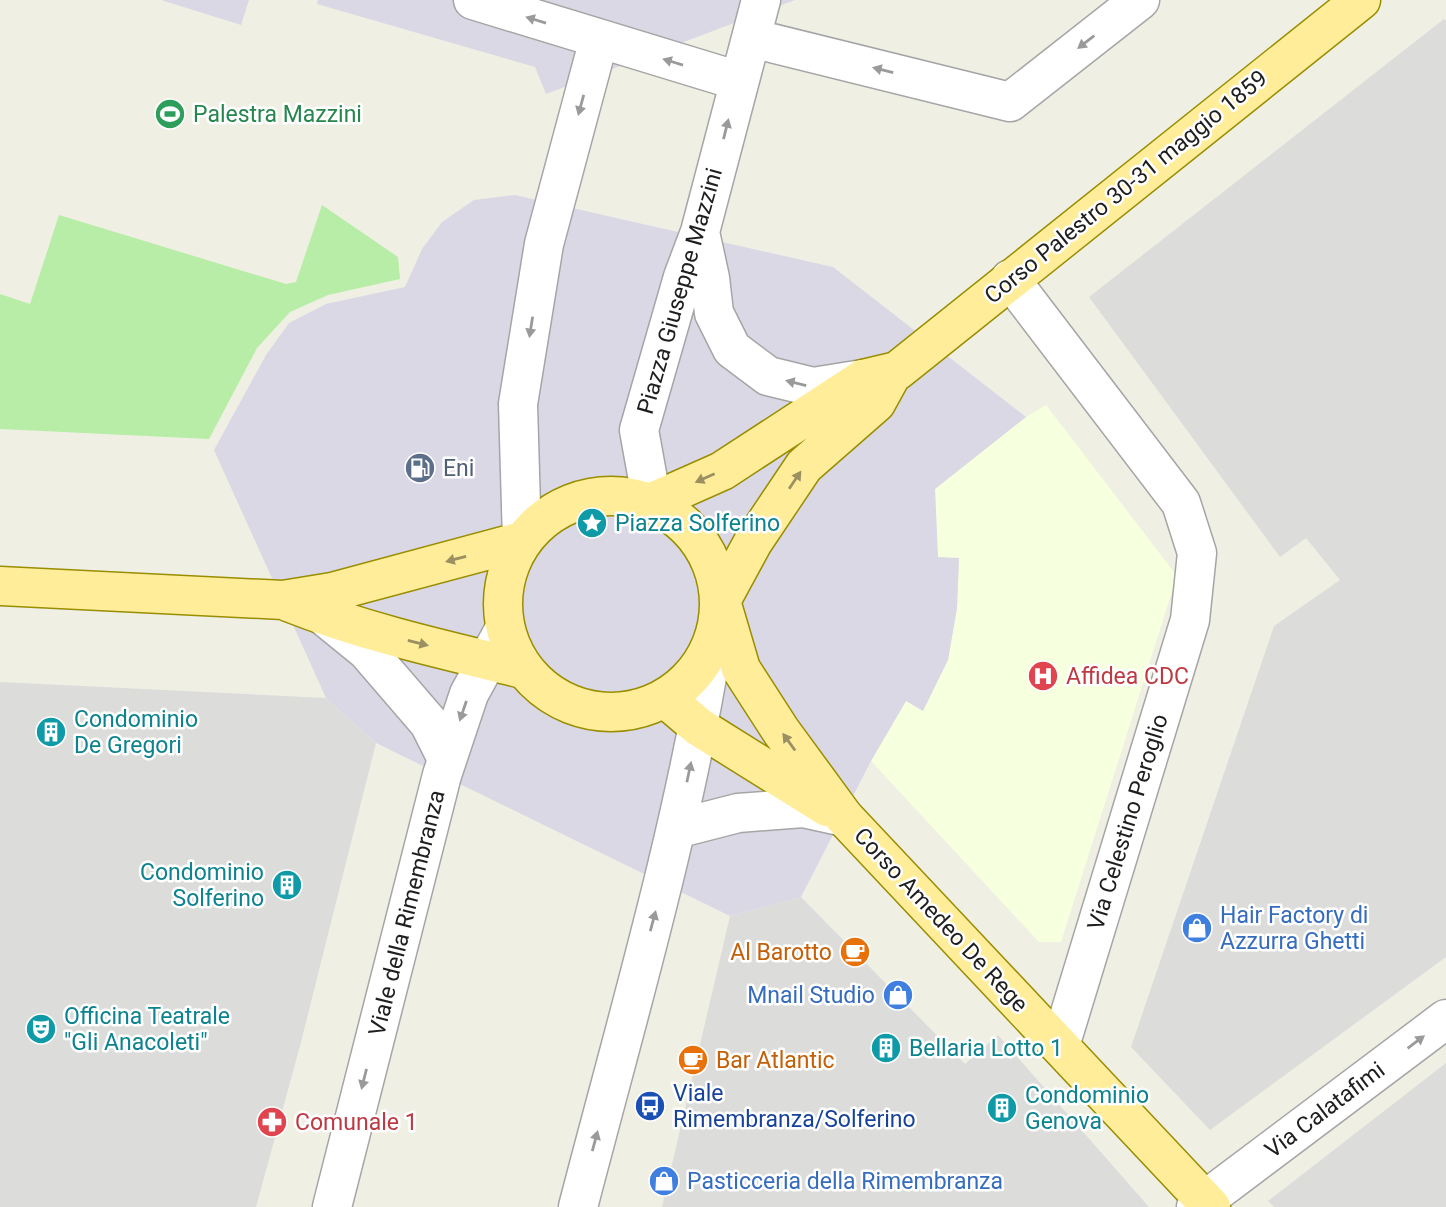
<svg xmlns="http://www.w3.org/2000/svg" width="1446" height="1207" font-family="Roboto,sans-serif">
  <rect width="100%" height="100%" fill="#f0efe4"/>
  <path fill="#dcdcdb" d="M 1444,19 L 1446,21 L 1446,957 L 1210,1130 L 1131,1047 L 1274,626 L 1340,580 L 1306,538 L 1280,557 L 1089,297 Z
    M 0,682 L 326,698 L 376,743 L 300,1046 L 256,1207 L 0,1207 Z
    M 801,897 L 965,1064 L 998,1035 L 1149,1207 L 662,1207 L 730,916 Z
    M 1446,1063 L 1446,1207 L 1274,1207 L 1268,1201 Z"/>
  <path fill="#f6ffde" d="M 1046,405 L 1177,576 L 1061,942 L 1039,942 L 871,761 L 906,701 L 923,710 L 948,660 L 957,608 L 959,558 L 938,558 L 935,489 L 1026,417 Z"/>
  <path fill="#b7eda6" d="M 322,205 L 398,257 L 400,279 L 328,295 L 290,312 L 257,348 L 209,439 L 0,429 L 0,294 L 30,304 L 59,215 L 286,284 L 296,282 Z"/>
  <path fill="#dbd8e6" d="M 161,0 L 249,0 L 241,25 Z
    M 318,0 L 795,0 L 546,94 L 535,67 L 317,4 Z
    M 515,195 L 833,267 L 1026,417 L 935,489 L 938,557 L 959,558 L 957,608 L 948,660 L 923,711 L 906,701 L 871,761 L 801,897 L 730,916 L 376,743 L 326,698 L 214,450 L 266,355 L 289,323 L 326,304 L 405,287 L 422,249 L 442,222 L 474,200 Z"/>
  <g fill="none" stroke-linecap="round" stroke-linejoin="round">
    <g stroke="#a5a5a5" stroke-width="41">
      <path id="minor" d="M 473,0 L 739,81
        M 751,38 L 1010,102 L 1140,0
        M 700,232 L 710,278 L 714,313 L 732,349 L 768,376 L 813,387 L 863,379
        M 1010,279 L 1181,503 L 1197,553 L 1190,620 L 1060,1046
        M 652,502 L 639,430 L 683,277 L 700,232 L 761,0
        M 522,541 L 518,404 L 544,244 L 599,39
        M 324,616 L 367,651 L 429,723 L 447,759
        M 676,829 L 738,813 L 803,808 L 844,817
        M 332,1207 L 442,775 L 469,694 L 505,628
        M 578,1207 C 626,1022 681,837 712,648
        M 1196,1207 L 1446,1019"/>
    </g>
    <g stroke="#998d00" stroke-width="41">
      <path id="major" d="M 892,374 L 876,403 L 804,466 L 753,542 L 721,601 L 741,669 L 781,731 L 844,817 L 1211,1207
        M503 604a108 108 0 1 1 216 0a108 108 0 1 1-216 0Z
        M 652,502 L 722,471 L 863,379 L 897,371 L 1361,0
        M 0,586 L 283,600 L 332,592 L 522,541
        M 288,602 C 364,632 444,650 523,669
        M 666,699 L 699,727 L 827,807"/>
    </g>
    <use href="#minor" stroke="#fff" stroke-width="38"/>
    <use href="#major" stroke="#ffed9a" stroke-width="38"/>
  </g>
  <defs><path id="oneway-solid" d="M-6-.8H1V-3.2L6.5 0L1 3.2V.8H-6Z" transform="scale(1.75)"/></defs>
  <g fill="#9a9a9a">
    <use href="#oneway-solid" transform="translate(536 20) rotate(-163)"/>
    <use href="#oneway-solid" transform="translate(1086 42) rotate(142)"/>
    <use href="#oneway-solid" transform="translate(673 62) rotate(-163)"/>
    <use href="#oneway-solid" transform="translate(883 70) rotate(-166)"/>
    <use href="#oneway-solid" transform="translate(581 105) rotate(105)"/>
    <use href="#oneway-solid" transform="translate(726 129) rotate(-76)"/>
    <use href="#oneway-solid" transform="translate(531 327) rotate(99)"/>
    <use href="#oneway-solid" transform="translate(796 383) rotate(-166)"/>
    <use href="#oneway-solid" transform="translate(463 711) rotate(109)"/>
    <use href="#oneway-solid" transform="translate(689 772) rotate(-78)"/>
    <use href="#oneway-solid" transform="translate(653 921) rotate(-75)"/>
    <use href="#oneway-solid" transform="translate(1416 1042) rotate(-37)"/>
    <use href="#oneway-solid" transform="translate(364 1079) rotate(104)"/>
    <use href="#oneway-solid" transform="translate(595 1141) rotate(-75)"/>
  </g>
  <g fill="#9a9062">
    <use href="#oneway-solid" transform="translate(705 478) rotate(156)"/>
    <use href="#oneway-solid" transform="translate(795 480) rotate(-56)"/>
    <use href="#oneway-solid" transform="translate(456 559) rotate(165)"/>
    <use href="#oneway-solid" transform="translate(418 643) rotate(14)"/>
    <use href="#oneway-solid" transform="translate(789 742) rotate(-126)"/>
  </g>
  <defs>
    <g id="stadium-disc" transform="scale(1.575)"><circle r="9.5" fill="#2e9e5b" stroke="#fff"/><path d="M0-5a6.5 5 0 1 0 0 10a6.5 5 0 1 0 0-10ZM-3.5-1.8h7v3.6h-7Z" fill="#fff"/></g>
    <g id="fuel-disc" transform="scale(1.575)"><circle r="9.5" fill="#5c6f8a" stroke="#fff"/><path d="M-5.5-6h7V0h2V4h1.3V-2.5L3-4.5l.8-.8L6-3V5H2.5V1h-1V6h-7ZM-4.2-4.7v3.2H.2V-4.7Z" fill="#fff"/></g>
    <g id="sight-disc" transform="scale(1.575)"><circle r="9.5" fill="#0f9aa8" stroke="#fff"/><path d="M0-6L1.8-2.2L6-1.7L2.9 1.2L3.7 5.4L0 3.3L-3.7 5.4L-2.9 1.2L-6-1.7L-1.8-2.2Z" fill="#fff"/></g>
    <g id="hospital-disc" transform="scale(1.575)"><circle r="9.5" fill="#e0444e" stroke="#fff"/><path d="M-5-5h3v3.5h4V-5h3V5h-3V1.5h-4V5h-3Z" fill="#fff"/></g>
    <g id="building-disc" transform="scale(1.575)"><circle r="9.5" fill="#0f9aa8" stroke="#fff"/><path d="M-4-6H4V6H1V3H-1V6H-4ZM-2.5-4.3h1.7v1.8h-1.7ZM.8-4.3h1.7v1.8H.8ZM-2.5-1h1.7V.8h-1.7ZM.8-1h1.7V.8H.8Z" fill="#fff"/></g>
    <g id="shop-disc" transform="scale(1.575)"><circle r="9.5" fill="#3f7fe0" stroke="#fff"/><path d="M-5-2.5h2.3a2.7 3.5 0 0 1 5.4 0H5L5.5 6h-11ZM-1.5-2.5h3a1.5 2.3 0 0 0-3 0Z" fill="#fff"/></g>
    <g id="cafe-disc" transform="scale(1.575)"><circle r="9.5" fill="#e8710a" stroke="#fff"/><path d="M-5.5-4.5H6V0H3Q3 3.5 0 3.5H-2.5Q-5.5 3.5-5.5 0ZM3-3.2v2h1.7v-2ZM-6 4.5H4V6H-6Z" fill="#fff"/></g>
    <g id="theatre-disc" transform="scale(1.575)"><circle r="9.5" fill="#0f9aa8" stroke="#fff"/><path d="M-5-5.5Q0-4 5-5.5V0Q5 5 0 6Q-5 5-5 0ZM-3.3-2.5H-1v1.5H-3.3ZM1-2.5H3.3v1.5H1ZM-2.8 1Q0 5.5 2.8 1Z" fill="#fff"/></g>
    <g id="bus-disc" transform="scale(1.575)"><circle r="9.5" fill="#1a4fb4" stroke="#fff"/><path d="M-5-6H5V4H4V6H2V4H-2V6H-4V4H-5ZM-3.5-4V0h7V-4ZM-3.5 1.2v1.5H-2V1.2ZM2 1.2v1.5H3.5V1.2Z" fill="#fff"/></g>
    <g id="pharmacy-disc" transform="scale(1.575)"><circle r="9.5" fill="#e0444e" stroke="#fff"/><path d="M-2-6h4v4h4v4h-4v4h-4v-4h-4v-4h4Z" fill="#fff"/></g>
  </defs>
  <g fill-rule="evenodd">
    <use href="#stadium-disc" x="170" y="114"/>
    <use href="#fuel-disc" x="420" y="468"/>
    <use href="#sight-disc" x="592" y="523"/>
    <use href="#hospital-disc" x="1043" y="676"/>
    <use href="#building-disc" x="51" y="732"/>
    <use href="#building-disc" x="287" y="885"/>
    <use href="#shop-disc" x="1197" y="928"/>
    <use href="#cafe-disc" x="855" y="952"/>
    <use href="#shop-disc" x="898" y="995"/>
    <use href="#theatre-disc" x="41" y="1029"/>
    <use href="#building-disc" x="886" y="1048"/>
    <use href="#cafe-disc" x="693" y="1060"/>
    <use href="#bus-disc" x="650" y="1106"/>
    <use href="#building-disc" x="1002" y="1108"/>
    <use href="#pharmacy-disc" x="272" y="1122"/>
    <use href="#shop-disc" x="664" y="1181"/>
  </g>
  <g text-anchor="middle" dominant-baseline="central" stroke-width="5" stroke-linejoin="round" paint-order="stroke">
    <g font-size="23" fill="#27864d" stroke="#fff" text-anchor="start">
      <text x="193" y="114">Palestra Mazzini</text>
    </g>
    <g font-size="23" fill="#1e1e1e" stroke="#fff">
      <text transform="translate(1126 187) rotate(-39)">Corso Palestro 30-31 maggio 1859</text>
      <text transform="translate(680 291) rotate(-74)">Piazza Giuseppe Mazzini</text>
      <text transform="translate(1128 822) rotate(-73)">Via Celestino Peroglio</text>
      <text transform="translate(407 913) rotate(-76)">Viale della Rimembranza</text>
      <text transform="translate(941 920) rotate(47)">Corso Amedeo De Rege</text>
      <text transform="translate(1325 1110) rotate(-37)">Via Calatafimi</text>
    </g>
    <g font-size="23" fill="#4e5e75" stroke="#fff" text-anchor="start">
      <text x="443" y="468">Eni</text>
    </g>
    <g font-size="23" fill="#0d838f" stroke="#fff" text-anchor="start">
      <text x="615" y="523">Piazza Solferino</text>
      <text x="74" y="719">Condominio<tspan x="74" dy="26">De Gregori</tspan></text>
      <text x="264" y="872" text-anchor="end">Condominio<tspan x="264" dy="26">Solferino</tspan></text>
      <text x="64" y="1016">Officina Teatrale<tspan x="64" dy="26">"Gli Anacoleti"</tspan></text>
      <text x="909" y="1048">Bellaria Lotto 1</text>
      <text x="1025" y="1095">Condominio<tspan x="1025" dy="26">Genova</tspan></text>
    </g>
    <g font-size="23" fill="#be3a42" stroke="#fff" text-anchor="start">
      <text x="1066" y="676">Affidea CDC</text>
      <text x="295" y="1122">Comunale 1</text>
    </g>
    <g font-size="23" fill="#366cbe" stroke="#fff" text-anchor="start">
      <text x="1220" y="915">Hair Factory di<tspan x="1220" dy="26">Azzurra Ghetti</tspan></text>
      <text x="875" y="995" text-anchor="end">Mnail Studio</text>
      <text x="687" y="1181">Pasticceria della Rimembranza</text>
    </g>
    <g font-size="23" fill="#c56008" stroke="#fff" text-anchor="end">
      <text x="832" y="952">Al Barotto</text>
      <text x="716" y="1060" text-anchor="start">Bar Atlantic</text>
    </g>
    <g font-size="23" fill="#164399" stroke="#fff" text-anchor="start">
      <text x="673" y="1093">Viale<tspan x="673" dy="26">Rimembranza/Solferino</tspan></text>
    </g>
  </g>
</svg>
